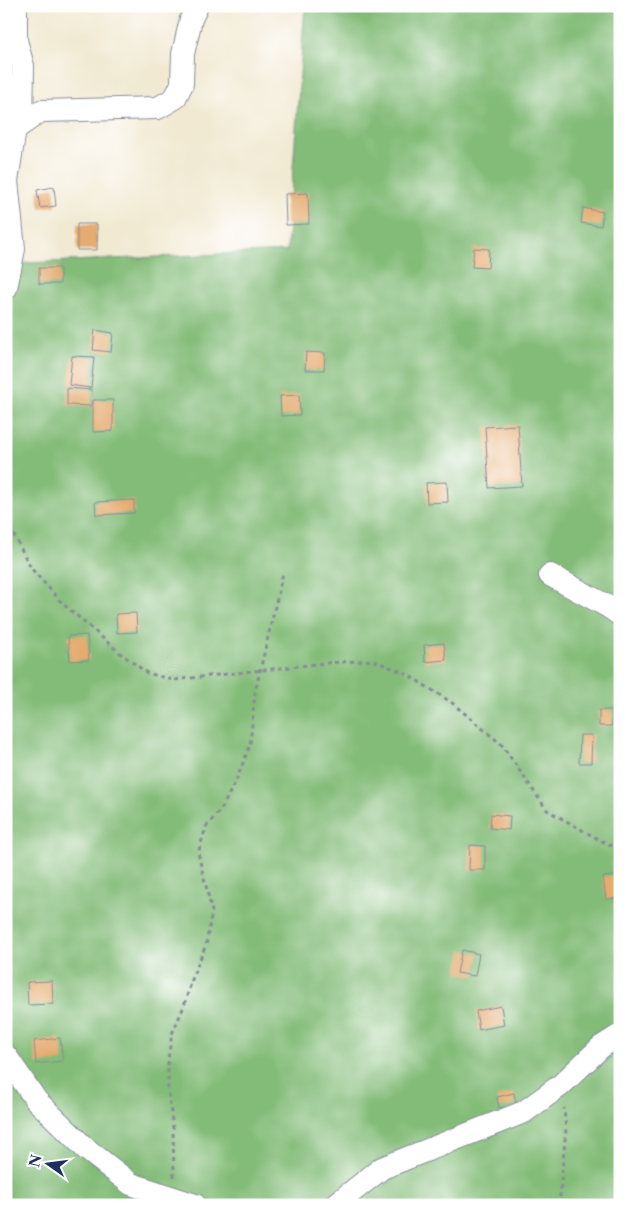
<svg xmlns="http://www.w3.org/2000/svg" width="626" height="1211" font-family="'Libre Caslon Text',serif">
  <rect width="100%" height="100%" fill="#fff"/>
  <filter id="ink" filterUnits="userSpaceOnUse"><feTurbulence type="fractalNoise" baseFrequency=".02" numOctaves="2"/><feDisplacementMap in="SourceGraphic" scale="10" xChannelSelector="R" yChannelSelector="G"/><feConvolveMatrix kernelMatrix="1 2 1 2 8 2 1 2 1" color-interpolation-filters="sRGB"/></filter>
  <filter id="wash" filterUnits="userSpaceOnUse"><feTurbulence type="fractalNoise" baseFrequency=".0096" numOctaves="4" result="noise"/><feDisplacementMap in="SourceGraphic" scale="20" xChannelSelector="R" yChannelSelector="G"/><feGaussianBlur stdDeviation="1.12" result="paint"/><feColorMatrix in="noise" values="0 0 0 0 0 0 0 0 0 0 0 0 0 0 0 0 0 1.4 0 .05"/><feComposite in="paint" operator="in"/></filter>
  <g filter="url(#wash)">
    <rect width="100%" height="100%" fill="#f1e9d1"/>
    <path fill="#83bc78" stroke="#4f766b" d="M 305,6 L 620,6 L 620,1205 L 6,1205 L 6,264 L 287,251 Z"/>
    <g id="blocks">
      <path fill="#e5ab6f" d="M 54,187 L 56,206 L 40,208 L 37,190 Z
        M 308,193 L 309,224 L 286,225 L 285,194 Z
        M 583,208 L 603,212 L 601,226 L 581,223 Z
        M 77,224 L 97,224 L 97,250 L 77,250 Z
        M 474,248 L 489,249 L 488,268 L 472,267 Z
        M 39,268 L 60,268 L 60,284 L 39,284 Z
        M 95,330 L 113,333 L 111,352 L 93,350 Z
        M 306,352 L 325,353 L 324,370 L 305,370 Z
        M 72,356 L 94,357 L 91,388 L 69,385 Z
        M 67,388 L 92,390 L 91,406 L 67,405 Z
        M 299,395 L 300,415 L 281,416 L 280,396 Z
        M 93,400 L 113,400 L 113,431 L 93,432 Z
        M 518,425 L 522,486 L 489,488 L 485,427 Z
        M 447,482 L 448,502 L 427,503 L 426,483 Z
        M 134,500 L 134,513 L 96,515 L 95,502 Z
        M 136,613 L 137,632 L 117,633 L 116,614 Z
        M 87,635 L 89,660 L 70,661 L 68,636 Z
        M 444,643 L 446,660 L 425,662 L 424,645 Z
        M 599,710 L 612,710 L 612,726 L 599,726 Z
        M 580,735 L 592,735 L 591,763 L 579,763 Z
        M 491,814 L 510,816 L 509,830 L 490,828 Z
        M 470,845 L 485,846 L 485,870 L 469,870 Z
        M 620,875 L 620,898 L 606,899 L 603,877 Z
        M 462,950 L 479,954 L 475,976 L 457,973 Z
        M 52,981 L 53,1004 L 28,1005 L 27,982 Z
        M 501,1006 L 504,1025 L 479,1030 L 476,1011 Z
        M 60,1038 L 63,1061 L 36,1064 L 34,1041 Z
        M 514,1093 L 516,1105 L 499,1108 L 497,1097 Z"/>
    </g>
  </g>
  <g filter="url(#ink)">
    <use href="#blocks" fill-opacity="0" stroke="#868c98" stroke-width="1"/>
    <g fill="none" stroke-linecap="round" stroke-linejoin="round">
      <g stroke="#868c98" stroke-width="24">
        <path id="minor" d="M 16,6 L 16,40 L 23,66 L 22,124
          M 6,129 L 15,129 L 41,111 L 158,108 L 175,98 L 182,84 L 183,54 L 191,19 L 197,6
          M 6,288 L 14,249 L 7,181 L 15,129
          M 550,575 L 607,606 L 620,615
          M 6,1056 L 36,1100 L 85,1148 L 131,1184 L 195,1205
          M 335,1205 L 382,1168 L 524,1112 L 561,1085 L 601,1047 L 620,1035"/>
      </g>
      <path stroke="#868c98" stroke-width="3" stroke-dasharray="4 4" stroke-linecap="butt" d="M 6,520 L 31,568 L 62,603 L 120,653 L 147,673 L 173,680 L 326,663 L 372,660 L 405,673 L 451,702 L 501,744 L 547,810 L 598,839 L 620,850
        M 174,1177 L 173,1128 L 168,1089 L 168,1059 L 172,1034 L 184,1006 L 194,973 L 206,945 L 212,911 L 198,853 L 206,827 L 222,808 L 237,778 L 250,745 L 255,692 L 283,573
        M 559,1205 L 566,1129 L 564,1108"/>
      <use href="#minor" stroke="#fff" stroke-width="22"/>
    </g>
  </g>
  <rect width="626" height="1211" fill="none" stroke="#fff" stroke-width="25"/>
  <g transform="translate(48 1164) rotate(284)" stroke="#ffffff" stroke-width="4" paint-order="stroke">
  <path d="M0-4L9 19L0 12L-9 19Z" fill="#1b2f5e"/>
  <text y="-8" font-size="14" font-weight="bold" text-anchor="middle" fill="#1b2f5e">N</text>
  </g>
</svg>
